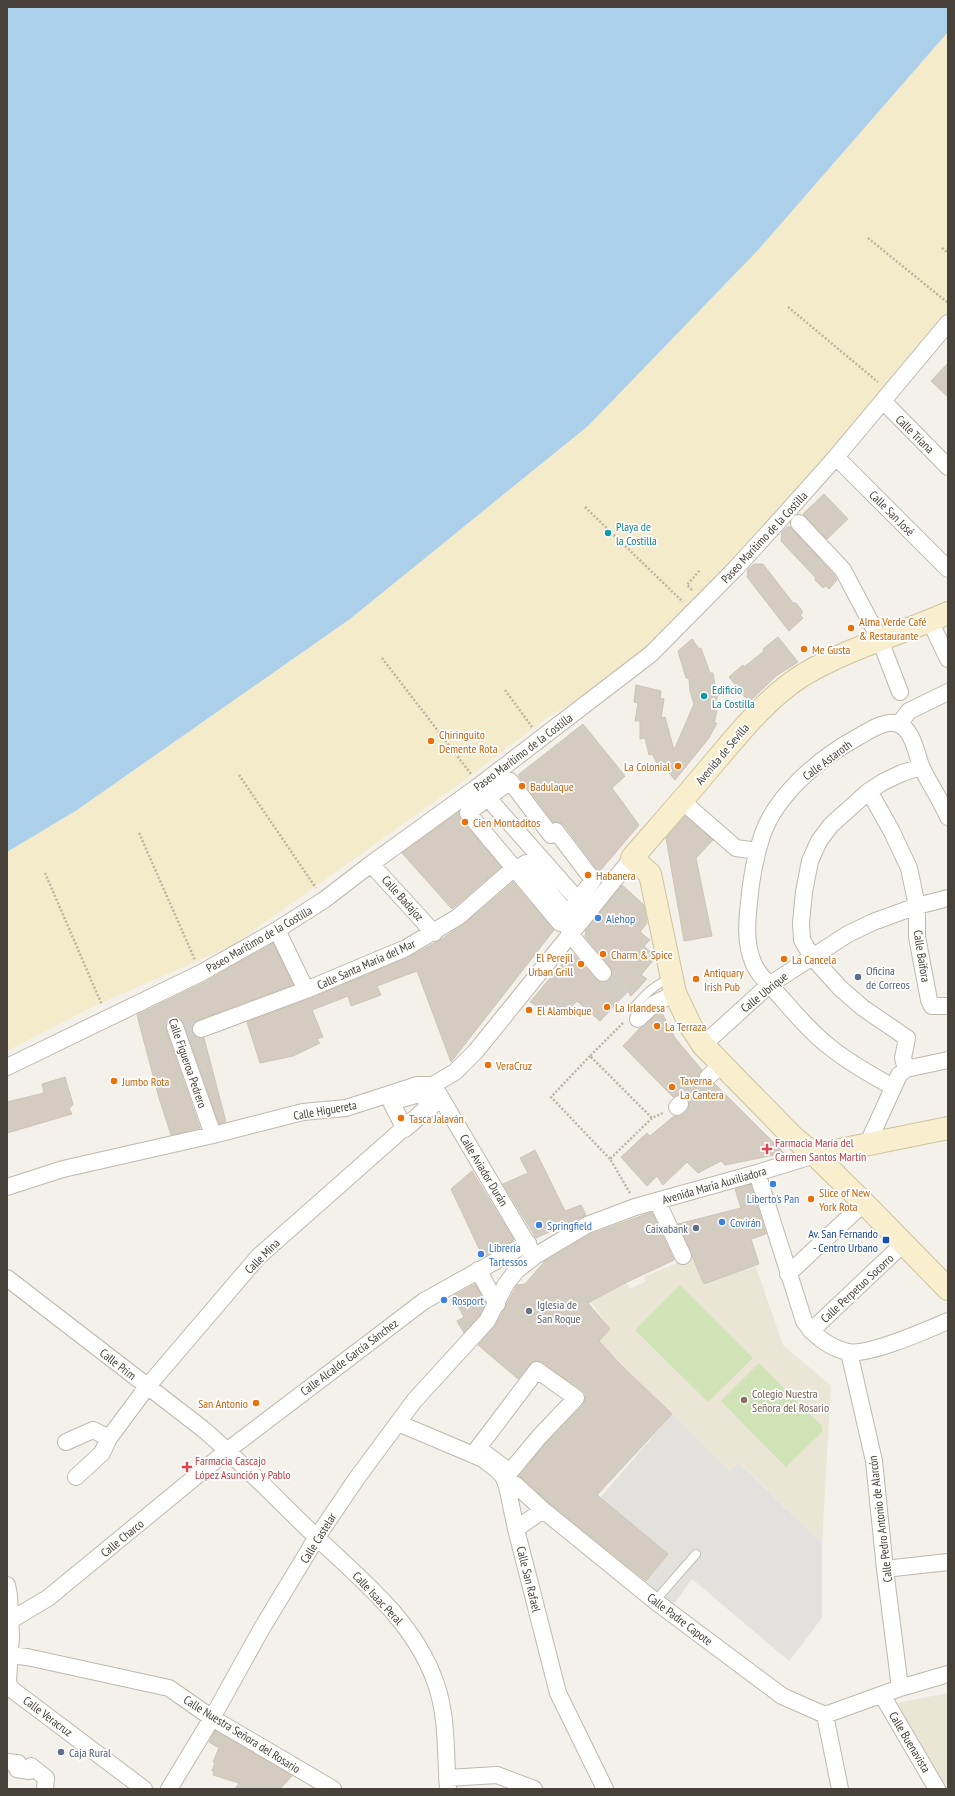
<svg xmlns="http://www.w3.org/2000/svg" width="955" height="1796" font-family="'PT Sans Narrow',sans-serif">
  <rect width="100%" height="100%" fill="#f3f1ea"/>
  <path fill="#ebe5d5" d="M 691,1257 L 704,1283 L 756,1267 L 783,1345 L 831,1386 L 822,1543 L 740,1463 L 730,1473 L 599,1341 L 610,1329 L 591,1302 L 626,1282 L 630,1289 L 645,1282 L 644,1277 Z
    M 948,1693 L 948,1789 L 947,1789 L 897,1703 Z"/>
  <path fill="#cfe3b7" d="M 680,1285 L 753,1358 L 708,1402 L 635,1330 Z
    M 759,1363 L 822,1426 L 822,1432 L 786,1467 L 721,1401 Z"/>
  <path fill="#f3ebca" d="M 948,32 L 948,316 L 799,492 L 641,656 L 585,697 L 551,715 L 458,785 L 233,945 L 90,1008 L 7,1051 L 7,852 L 77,810 L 350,619 L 588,426 L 759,249 Z"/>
  <path fill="#e2e1de" d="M 672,1414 L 730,1472 L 739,1463 L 822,1543 L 822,1618 L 789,1661 L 692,1579 L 674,1604 L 646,1582 L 667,1555 L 600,1498 Z"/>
  <path fill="#add0ea" d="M 7,7 L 948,7 L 948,32 L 759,249 L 588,426 L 350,619 L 77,810 L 7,852 Z"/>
  <path fill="#d4ccc0" stroke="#cec4b4" d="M 948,363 L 948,397 L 931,381 Z
    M 824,494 L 848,519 L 827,539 L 803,514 Z
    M 787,527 L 791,527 L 835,576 L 837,580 L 829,589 L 826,586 L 823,588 L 815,580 L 815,577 L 781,541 L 782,532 Z
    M 754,564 L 763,564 L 793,603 L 796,603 L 803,612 L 800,615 L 803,618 L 789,631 L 747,577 L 748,569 Z
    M 778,637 L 798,662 L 776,676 L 749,702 L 729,677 L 743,665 L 744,667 L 764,651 L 763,649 Z
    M 692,639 L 699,649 L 701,648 L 710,673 L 713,673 L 717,697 L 715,711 L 717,711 L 714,723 L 717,723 L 709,738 L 675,780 L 664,767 L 660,769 L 652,754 L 649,755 L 645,738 L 640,739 L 640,721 L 635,721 L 638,703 L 634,702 L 636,685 L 661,691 L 660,698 L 664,699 L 661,718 L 665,717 L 674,750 L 694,704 L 690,691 L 689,678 L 686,678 L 678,651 Z
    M 583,724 L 625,776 L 612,788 L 639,825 L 599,872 L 564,825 L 559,822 L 553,822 L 518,775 Z
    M 459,812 L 461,819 L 501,867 L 452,909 L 402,853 Z
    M 685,816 L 713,840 L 696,858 L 712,936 L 684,941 L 666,838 Z
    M 513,882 L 554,930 L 451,1062 L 417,971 L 377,986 L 381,995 L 351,1006 L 348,996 L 312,1010 L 323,1037 L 317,1039 L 320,1043 L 293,1056 L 260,1063 L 247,1022 L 309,999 L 411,956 L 440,940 L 463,925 Z
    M 622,885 L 644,905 L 647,923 L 640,932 L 650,940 L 644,946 L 654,955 L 655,958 L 641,975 L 647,979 L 631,996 L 628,991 L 600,1021 L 577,1001 L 568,1011 L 562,1006 L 556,1012 L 548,1004 L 542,1009 L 530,1002 L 572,952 L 596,979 L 604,982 L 609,980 L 612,976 L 610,967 L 585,937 L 586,930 Z
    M 273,943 L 293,985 L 198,1020 L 192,1027 L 192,1032 L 195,1036 L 204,1038 L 226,1122 L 219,1124 L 184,1024 L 181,1020 L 176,1018 L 172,1018 L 168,1021 L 166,1030 L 200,1128 L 171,1135 L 159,1098 L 137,1015 L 205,982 Z
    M 661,1011 L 675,1038 L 702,1070 L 699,1075 L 701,1083 L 706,1086 L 715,1084 L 784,1153 L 725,1165 L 721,1161 L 698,1173 L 687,1162 L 663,1185 L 657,1176 L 647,1186 L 621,1157 L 647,1133 L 650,1136 L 674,1116 L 679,1116 L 683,1114 L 689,1107 L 689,1101 L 686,1097 L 678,1095 L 673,1097 L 623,1046 L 640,1028 Z
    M 65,1077 L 73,1104 L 69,1109 L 72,1114 L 7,1133 L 7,1102 L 44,1093 L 42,1084 Z
    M 535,1150 L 565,1211 L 581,1205 L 586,1215 L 536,1238 L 503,1184 L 528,1173 L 520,1158 Z
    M 472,1171 L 514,1240 L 483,1257 L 451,1189 Z
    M 751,1185 L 766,1234 L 751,1239 L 759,1264 L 704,1284 L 678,1224 L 741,1208 L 735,1189 Z
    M 652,1212 L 674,1260 L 623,1284 L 588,1303 L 610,1329 L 599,1341 L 621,1365 L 672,1414 L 597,1495 L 668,1554 L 646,1581 L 549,1503 L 519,1476 L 546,1443 L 583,1405 L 585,1399 L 585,1394 L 582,1390 L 538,1361 L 530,1364 L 518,1379 L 478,1345 L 495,1326 L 517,1285 L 525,1284 L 545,1261 L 591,1234 Z
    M 475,1284 L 486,1303 L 479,1316 L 464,1333 L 457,1321 L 464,1317 L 453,1296 Z
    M 215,1731 L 286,1772 L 292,1776 L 280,1789 L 235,1789 L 239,1783 L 213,1775 L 214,1772 L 212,1771 L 215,1763 L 213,1762 L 219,1748 L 209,1742 Z"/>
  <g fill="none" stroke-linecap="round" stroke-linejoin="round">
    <path stroke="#d1cec7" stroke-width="16" stroke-dasharray="16 8" stroke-linecap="butt" d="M 603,973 L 624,996
      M 182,1034 L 201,1029
      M 680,1104 L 708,1077"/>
    <g stroke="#beb8ad" stroke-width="10">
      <path id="lane" d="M 634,1007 C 645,995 654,984 671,979
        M 655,1601 L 696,1554"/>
    </g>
    <g stroke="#beb8ad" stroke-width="18">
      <path id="street" d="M 883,401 L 948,467
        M 836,457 L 948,569
        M 799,523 L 843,570 L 880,640 L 900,692
        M 930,621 L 948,659
        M 899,724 L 909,711 L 948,692
        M 510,781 L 551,835 L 556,831 L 593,880 L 568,914 L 560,923 L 468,813 Z
        M 869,791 L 891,830 L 909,868 L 917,906 L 917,937 L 929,1000 L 932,1006 L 948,1006
        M 682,801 L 736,848 L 757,851
        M 494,805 L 584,907
        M 371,864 L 434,933
        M 277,930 L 306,990
        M 569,933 L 603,973
        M 638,1019 L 654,1004 L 675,993
        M 175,1027 L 213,1135
        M 201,1029 L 306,990 L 406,948 L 458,917 L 506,875 L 526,863 L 576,925
        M 703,1045 L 769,985 L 848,934 L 873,922 L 917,906 L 948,898
        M 7,1067 L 201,973 L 277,930 L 324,900 L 371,864 L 480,785 L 651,654 L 736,568 L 787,512 L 836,457 L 948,323
        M 906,1069 L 903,1058 L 907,1038 L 863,1008 L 840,988 L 812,957 L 802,940 L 801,923 L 804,892 L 810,861 L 819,841 L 831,825 L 869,791 L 883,782 L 902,773 L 921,767
        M 708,1077 L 721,1065
        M 893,1087 C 871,1075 850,1063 831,1048 C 810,1032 794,1012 777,993 C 769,984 757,974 753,962 C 745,943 747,922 749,902 C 751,880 755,857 762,836 C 776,794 821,757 858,737 C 869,731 885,719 898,724 C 914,730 916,755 922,768 C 930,785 941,800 948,817
        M 437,1091 L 532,1252
        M 419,1094 L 427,1100 L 431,1107 L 405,1129 L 391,1102 Z
        M 677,1107 L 680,1104
        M 867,1145 L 899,1075 L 906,1069 L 948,1060
        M 757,1173 L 804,1321 C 814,1336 830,1348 848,1352 C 869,1356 927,1330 948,1321
        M 7,1187 L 63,1169 L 213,1135 L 303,1112 L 346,1108 L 417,1085 L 433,1085 L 455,1072 L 476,1051 L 632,858
        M 657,1201 L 683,1256
        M 478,1270 L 497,1304
        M 788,1274 L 864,1203
        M 7,1278 L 203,1429 C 240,1461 274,1496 309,1530 C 356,1576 412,1617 435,1681 C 448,1716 445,1753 448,1789
        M 811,1331 L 903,1244
        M 849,1352 L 874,1461 L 885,1569 L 900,1688
        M 537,1370 L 576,1398 L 539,1437 L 510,1472 L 478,1448 Z
        M 398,1423 L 483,1459 L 497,1470 L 503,1476 L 507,1486 L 516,1529 L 558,1693 L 605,1789
        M 109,1438 L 147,1387 L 258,1257 L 430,1105 L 442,1100
        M 66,1442 L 93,1430 L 109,1438 L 102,1453 L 76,1477
        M 503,1476 L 516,1485 L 543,1510 L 655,1601 L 782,1696 L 825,1715
        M 516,1529 L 543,1510
        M 885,1569 L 948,1562
        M 7,1585 L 9,1595 L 11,1636 L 8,1681 L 10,1688 L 144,1789
        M 11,1620 L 48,1598 L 228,1450 L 424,1301 L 528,1243
        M 9,1655 L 27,1657 L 169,1688 L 212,1718 L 333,1789
        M 882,1695 L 937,1789
        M 825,1715 L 900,1688 L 948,1674
        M 825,1715 L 840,1789
        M 7,1762 L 18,1763 L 17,1769 L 29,1771 L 31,1766 L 46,1778 L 45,1789
        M 447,1778 L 497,1775 L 534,1789
        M 169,1789 L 212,1718 L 262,1628 L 317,1537 L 357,1478 L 414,1401 L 487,1321 L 506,1284 L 516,1271 L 535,1256 L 587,1225 L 614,1215 L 635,1207 L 757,1173 L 815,1155"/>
    </g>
    <g stroke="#cec39e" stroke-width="24">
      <path id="secondary" d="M 948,613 C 901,634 848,648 803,675 C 765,699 736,737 707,771 C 683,800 657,829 632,858 L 650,874 L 675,993 L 691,1027 L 703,1045 L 792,1136 L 815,1155 L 864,1203 L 948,1289
        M 815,1155 L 948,1128"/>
    </g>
    <path stroke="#beb4a0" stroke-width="2.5" stroke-dasharray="2 2" stroke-linecap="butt" d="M 868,238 L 948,303
      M 942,248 L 948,253
      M 788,307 L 878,382
      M 585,507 L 683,602
      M 692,590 L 687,585 L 700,570
      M 382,658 L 471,774
      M 505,690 L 532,727
      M 239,775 L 316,888
      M 139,833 L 195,960
      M 45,873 L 102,1005
      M 623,1023 L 590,1056 L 652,1118
      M 590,1056 L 551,1097 L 610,1159
      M 630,1193 L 610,1159 L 652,1118 L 663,1113"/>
    <use href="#lane" stroke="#fff" stroke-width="8"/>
    <use href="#street" stroke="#fff" stroke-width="16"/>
    <use href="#secondary" stroke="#f9efce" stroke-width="22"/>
  </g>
  <g fill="#0f9aa8" stroke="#fff" stroke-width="1.5">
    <circle cx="608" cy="533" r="4"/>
    <circle cx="704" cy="696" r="4"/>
  </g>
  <g fill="#e8710a" stroke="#fff" stroke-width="1.5">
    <circle cx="851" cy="628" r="4"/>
    <circle cx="804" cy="649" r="4"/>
    <circle cx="431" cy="741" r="4"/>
    <circle cx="678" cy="766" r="4"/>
    <circle cx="522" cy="786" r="4"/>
    <circle cx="465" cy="822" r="4"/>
    <circle cx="588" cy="875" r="4"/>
    <circle cx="603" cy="954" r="4"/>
    <circle cx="784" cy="959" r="4"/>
    <circle cx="581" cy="964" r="4"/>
    <circle cx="696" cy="979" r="4"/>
    <circle cx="607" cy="1007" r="4"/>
    <circle cx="529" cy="1010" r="4"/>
    <circle cx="657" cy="1026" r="4"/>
    <circle cx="488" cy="1065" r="4"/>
    <circle cx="114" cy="1081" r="4"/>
    <circle cx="672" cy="1087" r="4"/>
    <circle cx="401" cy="1118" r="4"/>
    <circle cx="811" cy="1199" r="4"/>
    <circle cx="256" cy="1403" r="4"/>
  </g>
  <g fill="#3f7fe0" stroke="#fff" stroke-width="1.5">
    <circle cx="598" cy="918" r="4"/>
    <circle cx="773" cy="1184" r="4"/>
    <circle cx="722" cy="1222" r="4"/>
    <circle cx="539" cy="1225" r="4"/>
    <circle cx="481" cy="1254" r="4"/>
    <circle cx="444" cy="1300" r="4"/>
  </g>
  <g fill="#5c6f8a" stroke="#fff" stroke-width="1.5">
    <circle cx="858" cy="977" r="4"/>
    <circle cx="696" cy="1228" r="4"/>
    <circle cx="61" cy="1752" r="4"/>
  </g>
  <g fill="#e0444e" stroke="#fff" stroke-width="1.5">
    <path d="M765 1143h4v4h4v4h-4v4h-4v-4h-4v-4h4z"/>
    <path d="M185 1461h4v4h4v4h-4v4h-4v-4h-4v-4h4z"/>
  </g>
  <rect fill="#1a4fb4" stroke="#fff" stroke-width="1.5" x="882" y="1236" width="8" height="8" rx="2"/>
  <circle fill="#6b7280" stroke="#fff" stroke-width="1.5" cx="529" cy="1311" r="4"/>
  <circle fill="#8d6e63" stroke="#fff" stroke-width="1.5" cx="744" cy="1400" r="4"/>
  <g text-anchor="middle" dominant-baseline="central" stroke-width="3.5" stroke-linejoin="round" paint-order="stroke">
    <g font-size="12" fill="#474139" stroke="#fff">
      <text transform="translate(915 434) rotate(45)">Calle Triana</text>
      <text transform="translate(892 513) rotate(45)">Calle San José</text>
      <text transform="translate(764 537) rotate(-47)">Paseo Marítimo de la Costilla</text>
      <text transform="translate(523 752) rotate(-37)">Paseo Marítimo de la Costilla</text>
      <text transform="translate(722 754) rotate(-50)">Avenida de Sevilla</text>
      <text transform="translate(827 760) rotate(-37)">Calle Astaroth</text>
      <text transform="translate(403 898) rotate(48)">Calle Badajoz</text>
      <text transform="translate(259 939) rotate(-30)">Paseo Marítimo de la Costilla</text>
      <text transform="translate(922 956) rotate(81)">Calle Baifora</text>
      <text transform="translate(366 964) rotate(-24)">Calle Santa María del Mar</text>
      <text transform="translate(764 992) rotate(-39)">Calle Ubrique</text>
      <text transform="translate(188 1063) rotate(71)">Calle Figueroa Pedrero</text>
      <text transform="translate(325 1110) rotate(-10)">Calle Higuereta</text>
      <text transform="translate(484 1170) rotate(59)">Calle Aviador Durán</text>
      <text transform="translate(714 1185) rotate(-16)">Avenida María Auxiliadora</text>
      <text transform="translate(262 1256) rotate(-45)">Calle Mina</text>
      <text transform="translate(857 1288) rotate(-43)">Calle Perpetuo Socorro</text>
      <text transform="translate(349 1357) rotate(-37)">Calle Alcalde García Sánchez</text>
      <text transform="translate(118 1364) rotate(38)">Calle Prim</text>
      <text transform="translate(880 1519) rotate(-97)">Calle Pedro Antonio de Alarcón</text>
      <text transform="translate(122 1538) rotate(-39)">Calle Charco</text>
      <text transform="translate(318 1538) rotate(-58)">Calle Castelar</text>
      <text transform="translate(529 1579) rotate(76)">Calle San Rafael</text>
      <text transform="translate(378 1598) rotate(47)">Calle Isaac Peral</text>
      <text transform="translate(680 1619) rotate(37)">Calle Padre Capote</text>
      <text transform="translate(48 1716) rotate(37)">Calle Veracruz</text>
      <text transform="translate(242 1734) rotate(32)">Calle Nuestra Señora del Rosario</text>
      <text transform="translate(910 1742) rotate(59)">Calle Buenavista</text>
    </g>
    <g font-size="12" fill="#0d838f" stroke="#fff" text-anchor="start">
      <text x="616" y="526">Playa de<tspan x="616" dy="14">la Costilla</tspan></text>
      <text x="712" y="689">Edificio<tspan x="712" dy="14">La Costilla</tspan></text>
    </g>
    <g font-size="12" fill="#c56008" stroke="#fff" text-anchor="start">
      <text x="859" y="621">Alma Verde Café<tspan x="859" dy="14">&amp; Restaurante</tspan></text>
      <text x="812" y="649">Me Gusta</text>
      <text x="439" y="734">Chiringuito<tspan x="439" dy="14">Demente Rota</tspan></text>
      <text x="670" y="766" text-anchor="end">La Colonial</text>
      <text x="530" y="786">Badulaque</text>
      <text x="473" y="822">Cien Montaditos</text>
      <text x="596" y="875">Habanera</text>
      <text x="611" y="954">Charm &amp; Spice</text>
      <text x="573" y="957" text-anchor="end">El Perejil<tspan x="573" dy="14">Urban Grill</tspan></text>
      <text x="792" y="959">La Cancela</text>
      <text x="704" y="972">Antiquary<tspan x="704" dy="14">Irish Pub</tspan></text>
      <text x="615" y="1007">La Irlandesa</text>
      <text x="537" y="1010">El Alambique</text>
      <text x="665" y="1026">La Terraza</text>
      <text x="496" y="1065">VeraCruz</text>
      <text x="680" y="1080">Taverna<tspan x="680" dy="14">La Cantera</tspan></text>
      <text x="122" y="1081">Jumbo Rota</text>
      <text x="409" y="1118">Tasca Jalaván</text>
      <text x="819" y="1192">Slice of New<tspan x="819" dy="14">York Rota</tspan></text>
      <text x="248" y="1403" text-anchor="end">San Antonio</text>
    </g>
    <g font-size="12" fill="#366cbe" stroke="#fff" text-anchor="start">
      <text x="606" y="918">Alehop</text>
      <text x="773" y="1198" text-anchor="middle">Liberto's Pan</text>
      <text x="730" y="1222">Covirán</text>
      <text x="547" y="1225">Springfield</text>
      <text x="489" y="1247">Librería<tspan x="489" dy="14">Tartessos</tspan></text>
      <text x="452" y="1300">Rosport</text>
    </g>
    <g font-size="12" fill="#4e5e75" stroke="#fff" text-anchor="start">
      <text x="866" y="970">Oficina<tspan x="866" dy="14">de Correos</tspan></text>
      <text x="688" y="1228" text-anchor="end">Caixabank</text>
      <text x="69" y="1752">Caja Rural</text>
    </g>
    <g font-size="12" fill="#be3a42" stroke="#fff" text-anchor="start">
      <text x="775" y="1142">Farmacia María del<tspan x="775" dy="14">Carmen Santos Martín</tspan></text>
      <text x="195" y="1460">Farmacia Cascajo<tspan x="195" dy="14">López Asunción y Pablo</tspan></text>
    </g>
    <g font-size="12" fill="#164399" stroke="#fff" text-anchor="end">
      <text x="878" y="1233">Av. San Fernando<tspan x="878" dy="14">- Centro Urbano</tspan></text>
    </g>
    <g font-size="12" fill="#5b616d" stroke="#fff" text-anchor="start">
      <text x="537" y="1304">Iglesia de<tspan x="537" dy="14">San Roque</tspan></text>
    </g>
    <g font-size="12" fill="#785e54" stroke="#fff" text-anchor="start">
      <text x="752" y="1393">Colegio Nuestra<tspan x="752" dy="14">Señora del Rosario</tspan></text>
    </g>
  </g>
  <rect width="955" height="1796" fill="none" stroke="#474139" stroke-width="16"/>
</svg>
